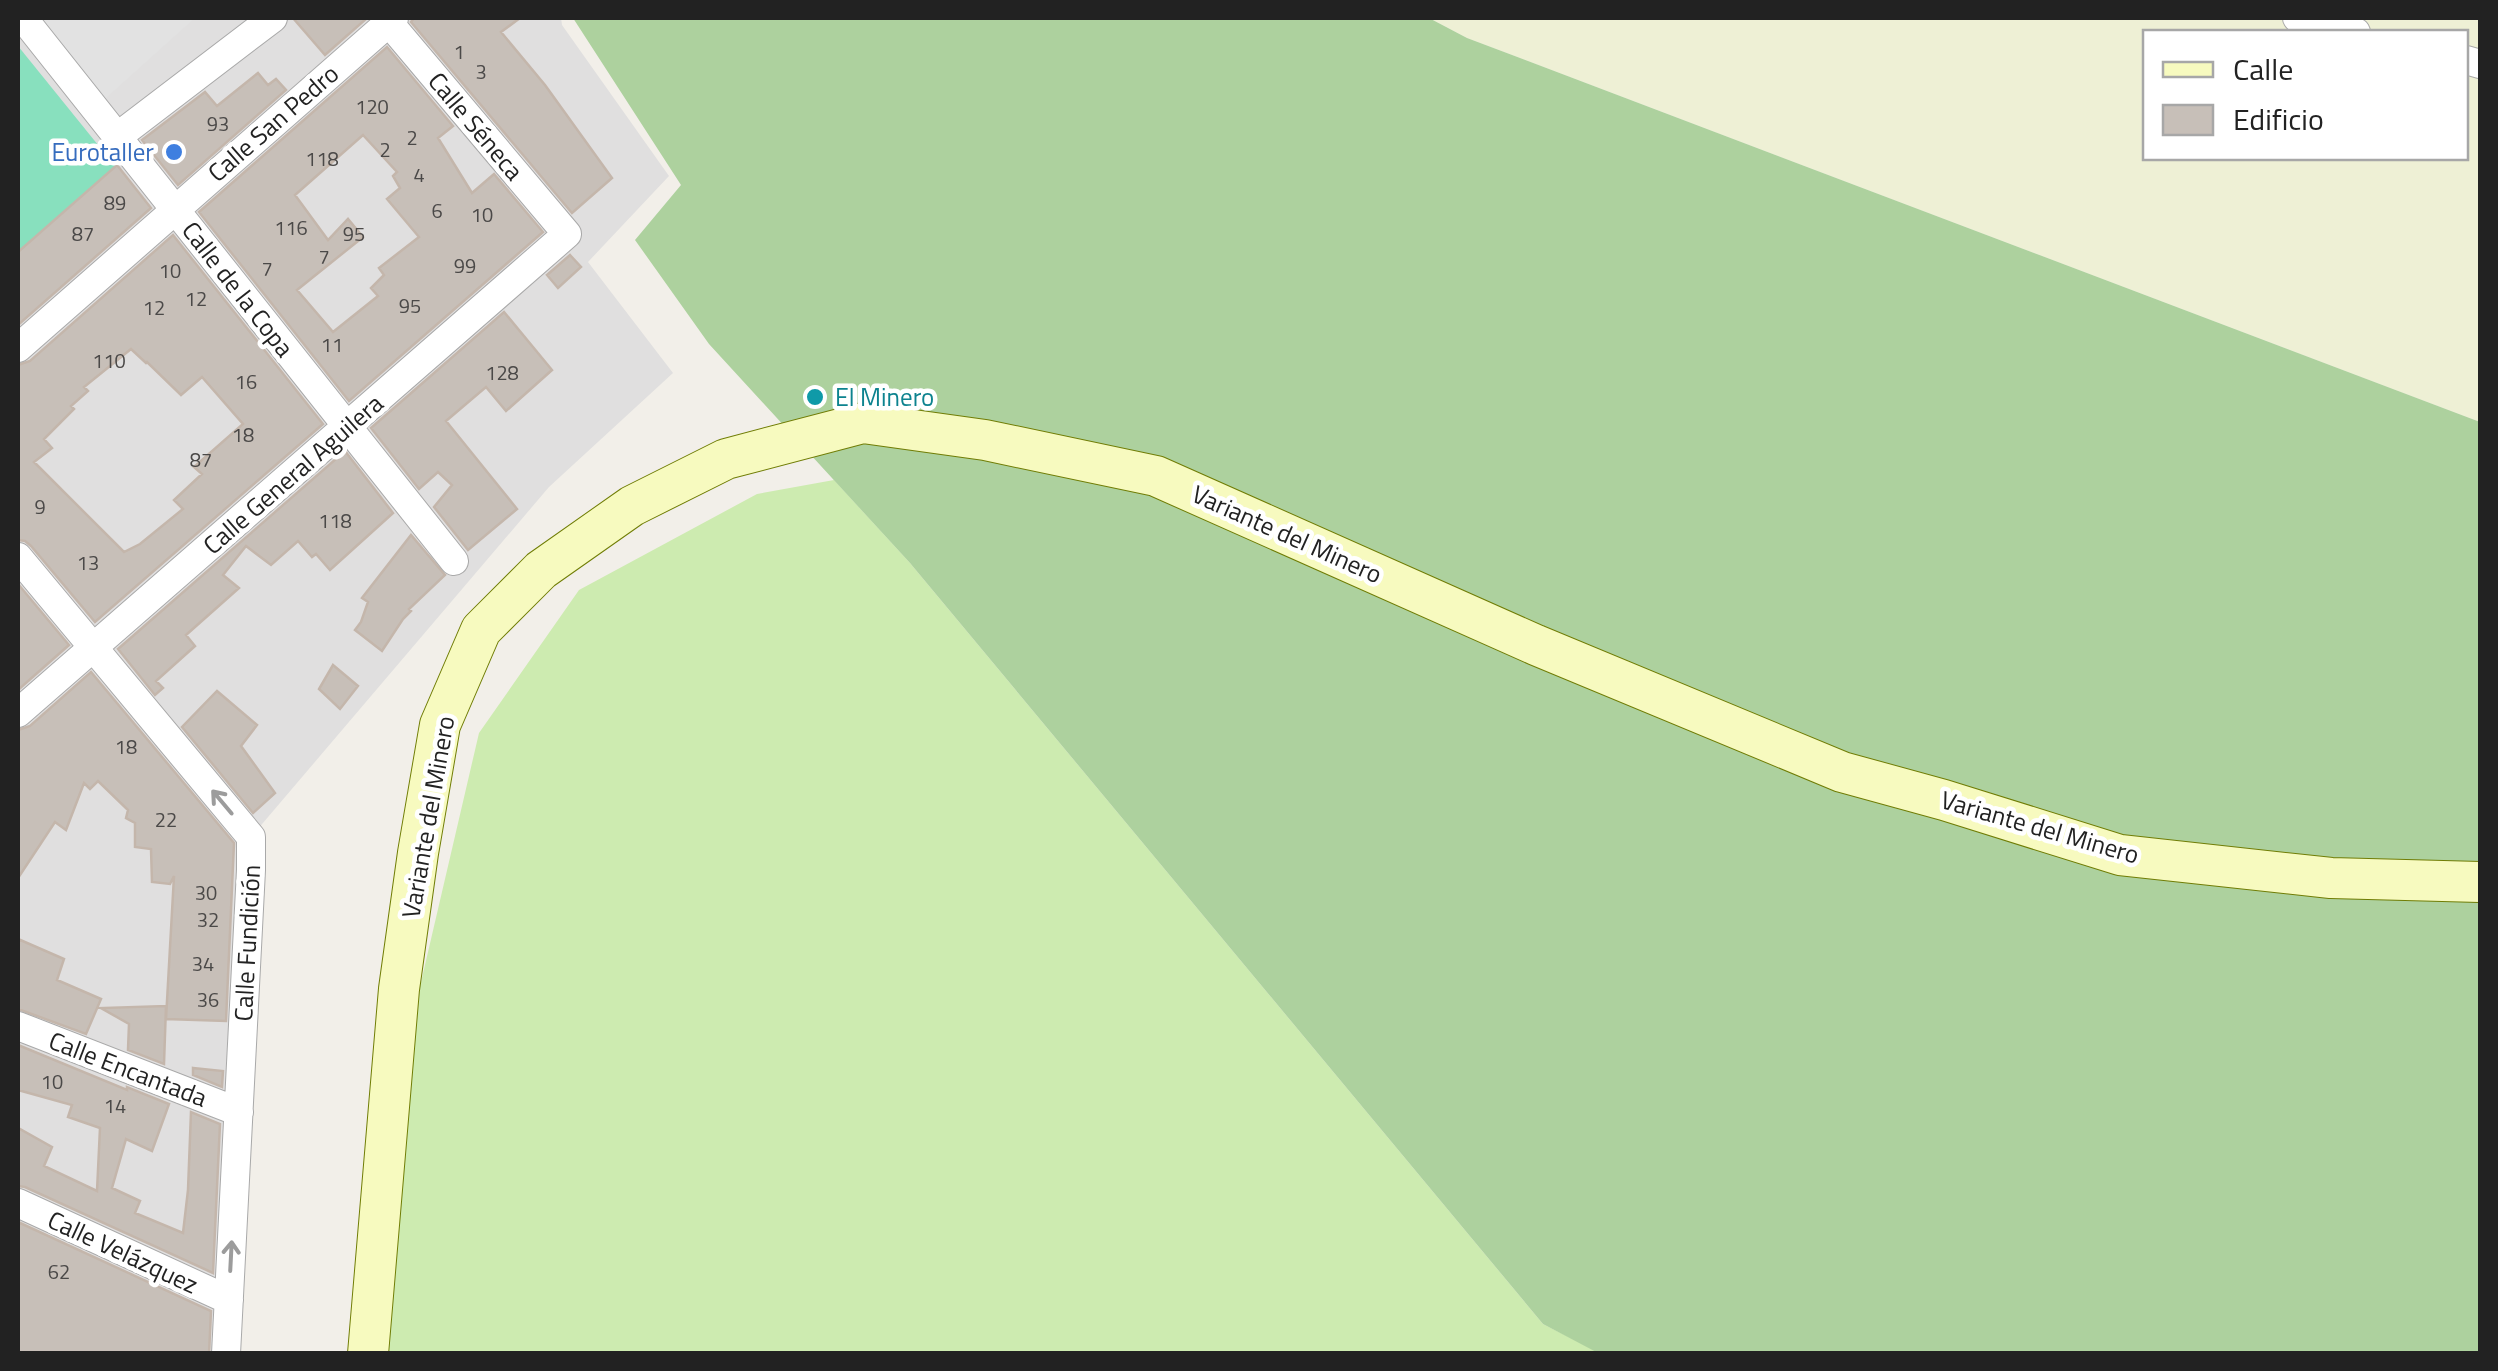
<svg xmlns="http://www.w3.org/2000/svg" width="2498" height="1371" font-family="'Titillium Web',sans-serif">
  <rect width="100%" height="100%" fill="#f2efe9"/>
  <path fill="#e0dfdf" d="M 18,18 L 561,18 L 562,25 L 669,176 L 588,262 L 673,373 L 549,487 L 251,837 L 224,1353 L 18,1353 Z"/>
  <path fill="#eef0d5" fill-rule="evenodd" d="M 1429,18 L 2480,18 L 2480,422 L 1467,38 ZM 2146,32 L 2466,32 L 2466,158 L 2146,158 Z"/>
  <path fill="#cdebb0" d="M 834,480 L 910,563 L 1543,1324 L 1600,1353 L 382,1354 L 418,995 L 479,733 L 579,590 L 757,494 Z"/>
  <path fill="#add19e" d="M 573,18 L 1429,18 L 1467,38 L 2480,422 L 2480,1353 L 1600,1354 L 1543,1324 L 910,563 L 709,344 L 635,240 L 681,185 Z"/>
  <path fill="#88e0be" d="M 18,46 L 115,166 L 18,252 Z"/>
  <path fill="#e2e2e2" d="M 23,18 L 195,18 L 95,108 Z"/>
  <path fill="#c7bfb8" stroke="#c4b6ab" stroke-width="2.5" fill-rule="evenodd" d="M 293,18 L 365,18 L 366,19 L 325,55 Z
    M 414,18 L 520,18 L 501,32 L 545,85 L 612,178 L 572,213 L 411,22 Z
    M 387,47 L 453,126 L 438,138 L 472,193 L 494,174 L 543,232 L 349,401 L 199,212 ZM 363,135 L 397,172 L 393,176 L 400,188 L 387,199 L 419,237 L 379,268 L 384,275 L 371,288 L 378,296 L 333,332 L 297,290 L 363,237 L 348,219 L 328,240 L 295,195 Z
    M 258,73 L 268,85 L 276,79 L 286,90 L 178,185 L 142,140 L 205,92 L 217,106 Z
    M 117,165 L 151,208 L 18,325 L 18,252 Z
    M 173,235 L 323,424 L 95,622 L 31,546 L 25,541 L 18,540 L 18,365 L 30,361 ZM 131,349 L 146,363 L 147,362 L 181,395 L 202,377 L 243,424 L 194,467 L 202,474 L 174,500 L 183,509 L 140,544 L 124,552 L 34,462 L 52,448 L 44,439 L 74,409 L 71,406 L 88,391 L 84,387 Z
    M 570,255 L 581,267 L 558,288 L 547,275 Z
    M 504,312 L 552,370 L 506,411 L 486,387 L 446,421 L 517,509 L 468,550 L 434,507 L 452,485 L 438,472 L 419,489 L 371,428 Z
    M 345,451 L 393,513 L 330,570 L 316,554 L 312,557 L 298,541 L 271,565 L 246,546 L 223,575 L 239,588 L 186,635 L 195,646 L 156,681 L 163,688 L 155,695 L 118,649 Z
    M 411,535 L 445,575 L 409,609 L 411,611 L 403,619 L 382,651 L 355,630 L 361,622 L 368,602 L 362,598 Z
    M 18,584 L 69,645 L 18,690 Z
    M 333,665 L 358,686 L 340,709 L 319,689 Z
    M 91,672 L 234,843 L 226,1021 L 166,1019 L 174,876 L 170,884 L 152,882 L 151,849 L 135,847 L 135,823 L 126,818 L 128,810 L 98,781 L 90,789 L 84,783 L 66,830 L 55,822 L 18,878 L 18,730 L 30,726 Z
    M 217,691 L 257,725 L 241,746 L 275,793 L 253,813 L 182,727 Z
    M 18,939 L 64,959 L 57,980 L 101,999 L 86,1034 L 18,1009 Z
    M 166,1006 L 164,1064 L 128,1050 L 129,1024 L 101,1008 Z
    M 18,1045 L 127,1090 L 127,1087 L 169,1104 L 152,1151 L 126,1139 L 112,1188 L 140,1201 L 135,1213 L 183,1233 L 188,1190 L 191,1112 L 220,1124 L 213,1273 L 25,1187 L 18,1186 L 18,1128 L 52,1147 L 44,1166 L 97,1191 L 100,1128 L 68,1117 L 72,1105 L 18,1090 Z
    M 193,1068 L 223,1071 L 222,1087 L 193,1075 Z
    M 18,1222 L 211,1311 L 209,1354 L 18,1354 Z"/>
  <g fill="none" stroke-linecap="round" stroke-linejoin="round">
    <g stroke="#a9a9a9" stroke-width="30">
      <path id="street" d="M 23,18 L 454,561
        M 2297,18 L 2356,32
        M 2466,60 L 2480,64
        M 117,137 L 273,18
        M 18,348 L 394,18
        M 18,557 L 251,837 L 251,870 L 226,1354
        M 18,713 L 567,234 L 385,18
        M 18,1026 L 239,1112
        M 18,1203 L 229,1300"/>
    </g>
    <g stroke="#707d05" stroke-width="42">
      <path id="secondary" d="M 368,1354 L 399,989 L 418,853 L 440,725 L 481,630 L 541,570 L 632,506 L 726,459 L 863,423 L 985,440 L 1156,476 L 1536,645 L 1842,772 L 1944,800 L 2120,855 L 2331,878 L 2480,882"/>
    </g>
    <use href="#street" stroke="#fff" stroke-width="28"/>
    <use href="#secondary" stroke="#f7fabf" stroke-width="40"/>
  </g>
  <defs><path id="oneway-shaft" d="M-6 0H5M1.5-3L5.5 0L1.5 3" fill="none" stroke-width="1.6" stroke-linecap="round" stroke-linejoin="round" transform="scale(2.5)"/></defs>
  <g stroke="#9c9c9c">
    <use href="#oneway-shaft" transform="translate(222 802) rotate(-130)"/>
    <use href="#oneway-shaft" transform="translate(231 1256) rotate(-87)"/>
  </g>
  <circle fill="#3f7fe0" stroke="#fff" stroke-width="4" cx="174" cy="152" r="10"/>
  <circle fill="#0f9aa8" stroke="#fff" stroke-width="4" cx="815" cy="397" r="10"/>
  <g text-anchor="middle" dominant-baseline="central" stroke-width="9" stroke-linejoin="round" paint-order="stroke">
    <g font-size="20" fill="#4b4948">
      <text x="459" y="51">1</text>
      <text x="481" y="71">3</text>
      <text x="372" y="106">120</text>
      <text x="218" y="123">93</text>
      <text x="412" y="137">2</text>
      <text x="385" y="149">2</text>
      <text x="322" y="158">118</text>
      <text x="419" y="174">4</text>
      <text x="115" y="202">89</text>
      <text x="437" y="210">6</text>
      <text x="482" y="214">10</text>
      <text x="291" y="227">116</text>
      <text x="83" y="233">87</text>
      <text x="354" y="233">95</text>
      <text x="324" y="256">7</text>
      <text x="465" y="265">99</text>
      <text x="267" y="268">7</text>
      <text x="170" y="270">10</text>
      <text x="196" y="298">12</text>
      <text x="410" y="305">95</text>
      <text x="154" y="307">12</text>
      <text x="332" y="344">11</text>
      <text x="109" y="360">110</text>
      <text x="502" y="372">128</text>
      <text x="246" y="381">16</text>
      <text x="243" y="434">18</text>
      <text x="201" y="459">87</text>
      <text x="40" y="506">9</text>
      <text x="335" y="520">118</text>
      <text x="88" y="562">13</text>
      <text x="126" y="746">18</text>
      <text x="166" y="819">22</text>
      <text x="206" y="892">30</text>
      <text x="208" y="919">32</text>
      <text x="203" y="963">34</text>
      <text x="208" y="999">36</text>
      <text x="52" y="1081">10</text>
      <text x="115" y="1105">14</text>
      <text x="59" y="1271">62</text>
    </g>
    <g font-size="25" fill="#222" stroke="#fff">
      <text transform="translate(273 123) rotate(-41)">Calle San Pedro</text>
      <text transform="translate(476 126) rotate(50)">Calle Séneca</text>
      <text transform="translate(238 289) rotate(52)">Calle de la Copa</text>
      <text transform="translate(293 474) rotate(-41)">Calle General Aguilera</text>
      <text transform="translate(1287 534) rotate(24)">Variante del Minero</text>
      <text transform="translate(428 817) rotate(-80)">Variante del Minero</text>
      <text transform="translate(2040 827) rotate(16)">Variante del Minero</text>
      <text transform="translate(247 943) rotate(-87)">Calle Fundición</text>
      <text transform="translate(128 1069) rotate(21)">Calle Encantada</text>
      <text transform="translate(123 1252) rotate(25)">Calle Velázquez</text>
    </g>
    <g font-size="25" fill="#366cbe" stroke="#fff" text-anchor="end">
      <text x="154" y="152">Eurotaller</text>
    </g>
    <g font-size="25" fill="#0d838f" stroke="#fff" text-anchor="start">
      <text x="835" y="397">El Minero</text>
    </g>
  </g>
  <rect width="2498" height="1371" fill="none" stroke="#222222" stroke-width="40"/>
  <rect x="2143" y="30" width="325" height="130" fill="#ffffff" stroke="#a7a7a7" stroke-width="2.5"/>
  <rect x="2163" y="62" width="50" height="15" fill="#f7fabf" stroke="#a7a7a7" stroke-width="2.5"/>
  <text x="2233" y="80" font-size="30" fill="#222222">Calle</text>
  <rect x="2163" y="105" width="50" height="30" fill="#c7bfb8" stroke="#a7a7a7" stroke-width="2.5"/>
  <text x="2233" y="130" font-size="30" fill="#222222">Edificio</text>
</svg>
